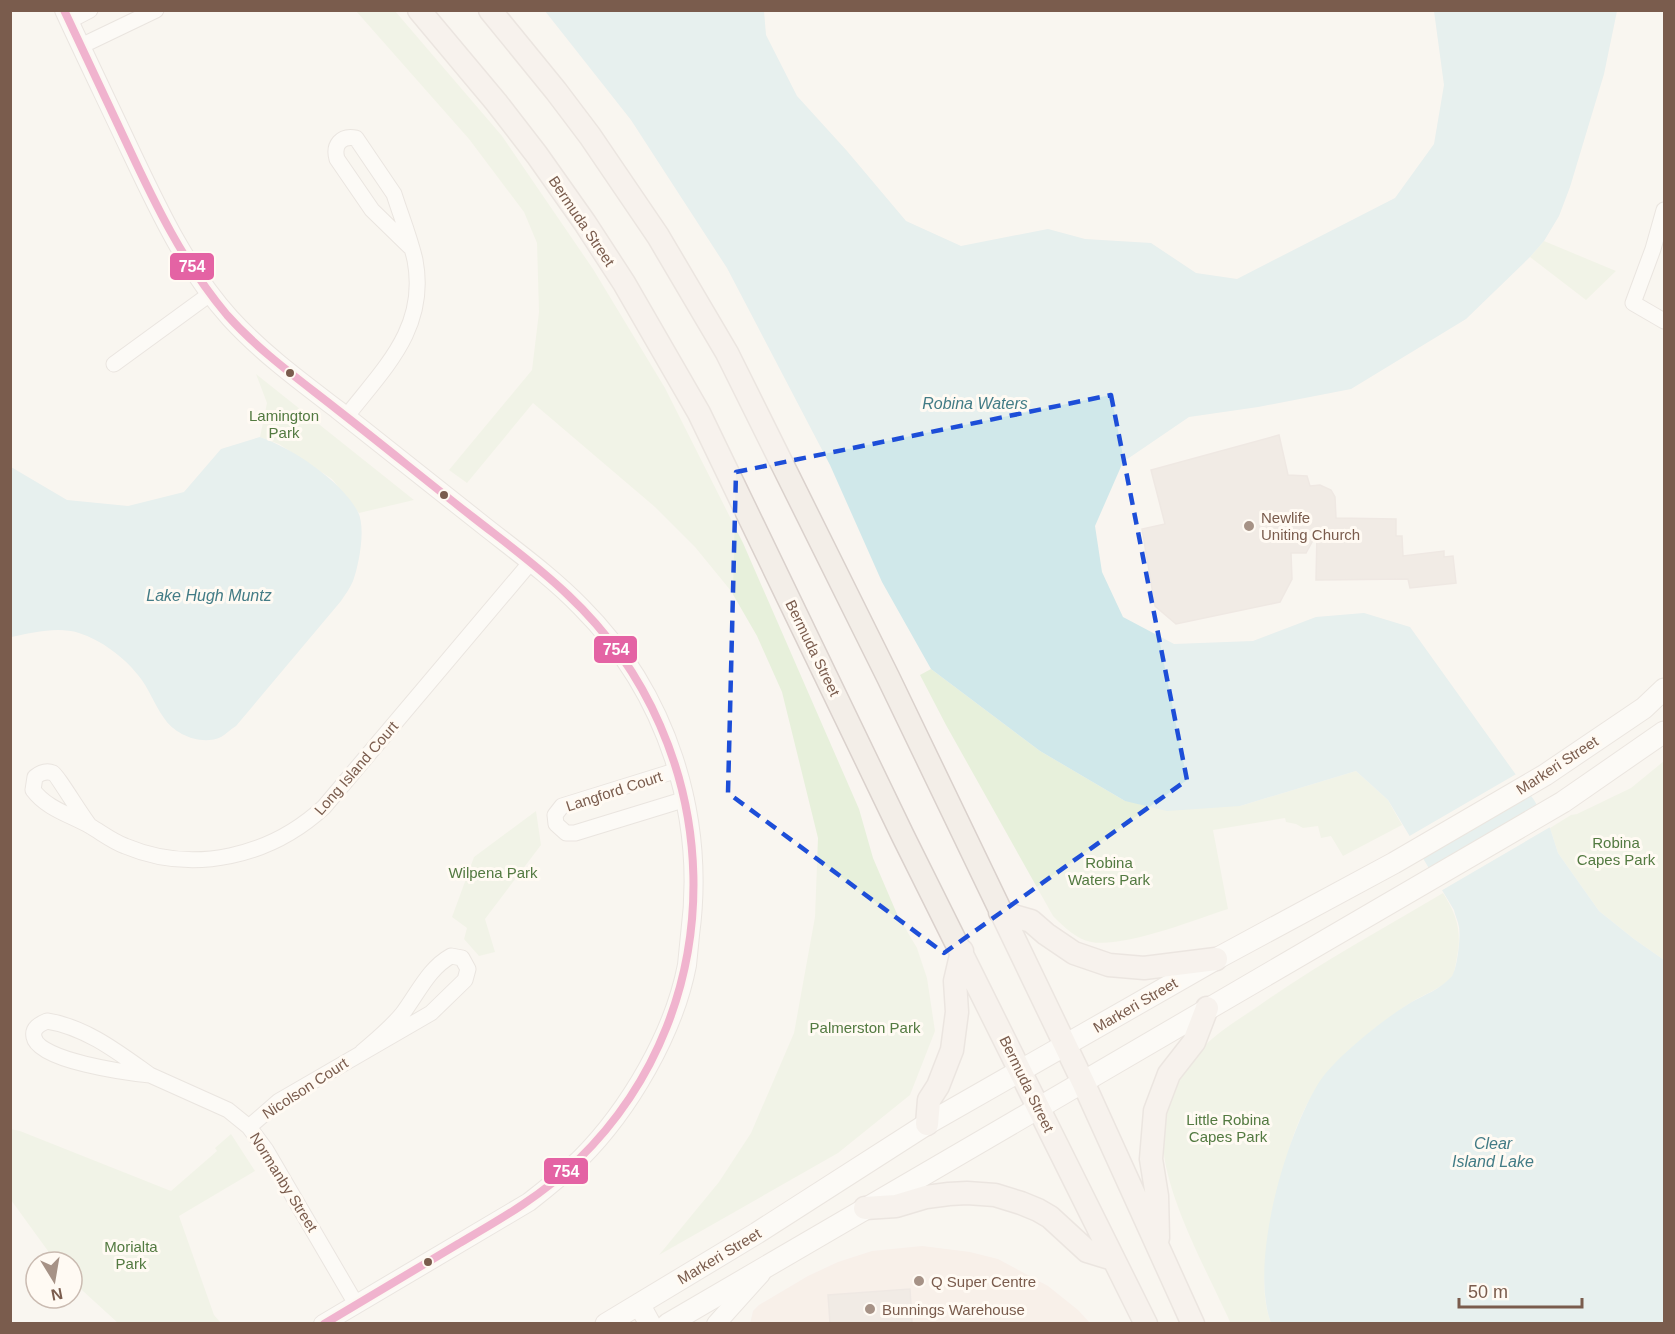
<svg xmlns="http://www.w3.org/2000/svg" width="1675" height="1334" font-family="Arial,sans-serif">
  <rect width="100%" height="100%" fill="#f9f5f0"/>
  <path fill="#f6e8e1" d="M 922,1246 L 970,1252 L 998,1259 L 1048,1286 L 1078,1310 L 1090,1323 L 750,1324 L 753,1311 L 759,1305 L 808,1276 L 838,1262 L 872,1251 Z"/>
  <path fill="#e7f0db" d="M 356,11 L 395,11 L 502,136 L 593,269 L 665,388 L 743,543 L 859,809 L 873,858 L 897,914 L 917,948 L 927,978 L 935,1031 L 910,1095 L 838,1153 L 659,1255 L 719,1182 L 751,1133 L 794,1033 L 815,917 L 818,838 L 782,692 L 757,636 L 731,591 L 695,547 L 655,507 L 533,403 L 467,483 L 449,470 L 532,370 L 539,312 L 537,243 L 524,212 L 469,139 Z
    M 1544,241 L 1616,271 L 1586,300 L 1530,257 Z
    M 256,374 L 414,500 L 359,513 L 332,479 L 279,444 L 260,437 L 267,403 Z
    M 931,669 L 1040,751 L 1125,801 L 1240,806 L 1356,771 L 1388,800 L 1402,825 L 1343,856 L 1331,836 L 1321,838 L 1318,826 L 1303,828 L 1296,824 L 1286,822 L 1285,818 L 1213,830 L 1228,909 C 1194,920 1124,948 1091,942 C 1076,939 1064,927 1053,916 L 946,725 L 920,675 Z
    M 1664,761 L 1664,960 L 1634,939 L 1599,911 L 1558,853 L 1550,828 L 1571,815 L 1577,814 L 1631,788 Z
    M 536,811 L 541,845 L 485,919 L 495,952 L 479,956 L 464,939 L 467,928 L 452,917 L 474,857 Z
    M 1443,893 C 1457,915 1462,932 1457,957 C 1456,962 1455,971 1453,975 C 1443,989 1421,995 1407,1005 C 1385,1020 1362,1037 1343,1056 C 1296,1100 1283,1164 1272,1225 C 1266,1259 1259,1290 1271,1323 L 1231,1324 C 1208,1273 1167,1200 1163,1146 C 1160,1113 1175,1079 1197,1054 C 1213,1035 1236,1021 1257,1007 C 1316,965 1381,930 1443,893 Z
    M 10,1129 L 20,1131 L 171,1191 L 217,1151 L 215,1148 L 231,1134 L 255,1171 L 179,1216 L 214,1315 L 221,1323 L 118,1323 L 72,1281 L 72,1262 L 56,1262 L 11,1200 Z"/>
  <path fill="#d0e8ea" d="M 545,11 L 764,11 L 766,35 L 797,96 L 847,151 L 906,221 L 961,246 L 1048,229 L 1085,239 L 1151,243 L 1196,273 L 1237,279 L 1395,198 L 1434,144 L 1444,85 L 1434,11 L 1617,11 L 1604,74 L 1570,187 L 1559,216 L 1544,241 L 1530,257 L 1466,319 L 1351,389 L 1258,407 L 1189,417 L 1123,462 L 1095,526 L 1102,572 L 1123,617 L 1174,644 L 1253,641 L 1316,617 L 1364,613 L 1410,627 L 1534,800 L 1550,828 L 1558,853 L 1599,911 L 1634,939 L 1664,960 L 1664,1323 L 1271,1323 C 1249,1263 1285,1138 1318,1084 C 1324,1074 1334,1064 1342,1056 C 1362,1037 1386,1018 1410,1003 C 1424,995 1441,989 1452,976 C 1457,969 1461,937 1459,927 C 1458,921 1455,915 1454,910 L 1388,800 L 1356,771 L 1240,806 L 1167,811 L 1125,801 L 1040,751 L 931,669 L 882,582 L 830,465 L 727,268 L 631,120 Z
    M 260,437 C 292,448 342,481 358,512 C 366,528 359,565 353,581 C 350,588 345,595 341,601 L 236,726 C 231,729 226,734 221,737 C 202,746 175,735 164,718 C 154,704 149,688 138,675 C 124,657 101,640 79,633 C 58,626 31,633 11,637 L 11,467 L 67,500 L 128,506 L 184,492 L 221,449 Z"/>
  <path fill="#f9f5f0" d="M 1518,773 L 1532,792 L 1419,859 L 1406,838 Z
    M 1540,804 L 1552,826 L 1439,892 L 1425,871 Z"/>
  <path fill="#e6ded7" stroke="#e2d8d2" stroke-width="1.5" d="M 1279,435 L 1288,475 L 1307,476 L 1310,486 L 1320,485 L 1331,490 L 1335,497 L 1336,518 L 1396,519 L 1396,536 L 1402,536 L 1403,556 L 1444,551 L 1444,557 L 1453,556 L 1456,583 L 1410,588 L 1408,579 L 1316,580 L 1317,533 L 1306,553 L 1291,553 L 1292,579 L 1280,602 L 1176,624 L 1155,606 L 1142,529 L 1165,524 L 1151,470 Z
    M 910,1289 L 912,1323 L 830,1323 L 828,1295 Z"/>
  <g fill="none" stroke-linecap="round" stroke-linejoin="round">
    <g stroke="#d7d1cb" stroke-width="17">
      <path id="minor" d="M 69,21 L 90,10
        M 81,46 L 156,10
        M 1664,210 L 1653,249 L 1633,303 L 1664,321
        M 114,364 L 210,294
        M 346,417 C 384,368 428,328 415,260 C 410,238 401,216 394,194 L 356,138 C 341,135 333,145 337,159 L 372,210 L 410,247
        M 678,770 L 562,806 L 555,815 L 556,824 L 566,833 L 575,833 L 686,799
        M 90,826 C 83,818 57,775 53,773 C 46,770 40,773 35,777 L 33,790 C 47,809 71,815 90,826 C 102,833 112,841 125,846 C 194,875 271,856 324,807 L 530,563
        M 47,1021 C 86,1027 119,1053 150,1075 C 129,1073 38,1061 34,1037 C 32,1028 40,1024 47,1021 Z
        M 150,1075 L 228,1110 L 249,1127 L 266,1150 L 356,1304
        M 249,1127 L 279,1101 L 431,1013 L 465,980 L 468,969 L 462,958 L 451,956 C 429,968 418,993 403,1013 C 391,1028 376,1040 362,1052"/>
    </g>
    <g stroke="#d7d1cb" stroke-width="20">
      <path id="tertiary" d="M 64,10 C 86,58 109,105 131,152 C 159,211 186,269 230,318 C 262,353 300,381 338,410 C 384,447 431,484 478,521 C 513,549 550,575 581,607 C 667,693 706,815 690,935 C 689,945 688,955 687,965 C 674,1033 629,1110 580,1159 C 564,1174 547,1188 529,1202 L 323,1324
        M 716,1324 L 761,1274"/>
    </g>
    <g stroke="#d9d2cb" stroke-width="23">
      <path id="secondary" d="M 639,1304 L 650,1324
        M 606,1324 L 757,1233 L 927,1124 L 1216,959 L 1394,863 L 1545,775 L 1644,708 L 1664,689
        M 668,1324 L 1563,802 L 1664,732"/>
    </g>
    <g stroke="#dad1cc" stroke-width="25">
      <path id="primary" d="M 419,10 L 496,102 L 537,155 L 585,223 L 624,283 L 699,413 L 903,836 L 1146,1324
        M 490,10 L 556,91 L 590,136 L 658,236 L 727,353 L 888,677 L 1083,1082 L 1193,1324
        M 1000,912 L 1031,921 L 1046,934 L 1074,953 L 1109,965 L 1144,968 L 1216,959
        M 927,1124 L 929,1100 L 938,1086 L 952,1050 L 957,1012 L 955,981 L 962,951
        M 865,1208 L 896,1206 L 926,1197 L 949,1194 L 967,1193 L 995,1195 L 1021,1203 L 1038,1210 L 1050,1217 L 1087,1251 L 1113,1259
        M 1158,1238 L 1157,1196 L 1151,1159 L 1155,1111 L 1169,1074 L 1194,1042 L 1207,1008"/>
    </g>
    <use href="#minor" stroke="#fefefd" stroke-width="15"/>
    <use href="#tertiary" stroke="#fefefd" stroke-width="18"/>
    <use href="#secondary" stroke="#fefefd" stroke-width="21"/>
    <use href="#primary" stroke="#f3eee8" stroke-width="22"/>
    <g stroke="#fffaf3" stroke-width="12">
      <path id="bus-1" d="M 64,10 C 85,55 106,99 127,144 C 155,204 184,264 227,315 C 260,352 300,380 339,411 C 384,446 429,483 474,518 C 506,543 539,567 568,595 C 729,746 738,1004 578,1160 C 543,1195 501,1219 458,1244 C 413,1271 369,1297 324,1324"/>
    </g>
    <use href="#bus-1" stroke="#e463a4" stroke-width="8"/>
  </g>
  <path d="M0 0H1675V1334H0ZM 1111,395 L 1187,780 L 944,953 L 728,793 L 736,472 Z" fill="#f9f5f0" fill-opacity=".55" fill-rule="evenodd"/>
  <path fill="none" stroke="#1d4ed8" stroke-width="4.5" stroke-dasharray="12 8" stroke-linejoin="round" d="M 1111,395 L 1187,780 L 944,953 L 728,793 L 736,472 Z"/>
  <g fill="#7a5c4d" stroke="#fffaf3" stroke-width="2">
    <circle cx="290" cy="373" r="5"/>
    <circle cx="444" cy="495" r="5"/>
    <circle cx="428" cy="1262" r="5"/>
  </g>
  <g fill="#a69286" stroke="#fffaf3" stroke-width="2">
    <circle cx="1249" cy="526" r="6"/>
    <circle cx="919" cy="1281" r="6"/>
    <circle cx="870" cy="1309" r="6"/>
  </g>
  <g text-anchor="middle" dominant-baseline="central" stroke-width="6" stroke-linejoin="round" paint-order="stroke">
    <g font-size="15" fill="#7a5c4d" stroke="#fffaf3">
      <text transform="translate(582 221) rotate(56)">Bermuda Street</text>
      <text transform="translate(813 648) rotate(64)">Bermuda Street</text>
      <text transform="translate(1557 765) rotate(-33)">Markeri Street</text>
      <text transform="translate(356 768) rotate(-49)">Long Island Court</text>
      <text transform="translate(614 791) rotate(-18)">Langford Court</text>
      <text transform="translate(1135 1005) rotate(-30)">Markeri Street</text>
      <text transform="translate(1027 1084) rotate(64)">Bermuda Street</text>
      <text transform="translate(305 1088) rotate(-33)">Nicolson Court</text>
      <text transform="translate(284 1182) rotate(58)">Normanby Street</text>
      <text transform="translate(719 1256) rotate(-31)">Markeri Street</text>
    </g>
    <g font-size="15" fill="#537a41" stroke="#fffaf3">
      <text x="284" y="415">Lamington<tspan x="284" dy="17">Park</tspan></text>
      <text x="1616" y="842">Robina<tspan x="1616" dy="17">Capes Park</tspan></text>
      <text x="1109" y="862">Robina<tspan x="1109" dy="17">Waters Park</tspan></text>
      <text x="493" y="872">Wilpena Park</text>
      <text x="865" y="1027">Palmerston Park</text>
      <text x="1228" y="1119">Little Robina<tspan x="1228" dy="17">Capes Park</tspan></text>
      <text x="131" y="1246">Morialta<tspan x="131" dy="17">Park</tspan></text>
    </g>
    <g font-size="15" fill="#7a5c4d" stroke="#fffaf3" text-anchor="start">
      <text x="1261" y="517">Newlife<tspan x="1261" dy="17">Uniting Church</tspan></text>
      <text x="931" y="1281">Q Super Centre</text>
      <text x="882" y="1309">Bunnings Warehouse</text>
    </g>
    <g font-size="16" font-style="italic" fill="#437c86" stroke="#fffaf3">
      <text x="975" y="403">Robina Waters</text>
      <text x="209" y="595">Lake Hugh Muntz</text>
      <text x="1493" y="1143">Clear<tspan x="1493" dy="18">Island Lake</tspan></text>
    </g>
  </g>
  <g stroke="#fffaf3" stroke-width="2">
    <rect x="169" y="252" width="46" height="29" rx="6" fill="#e463a4"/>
    <rect x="593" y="635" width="45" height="29" rx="6" fill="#e463a4"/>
    <rect x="543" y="1157" width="46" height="28" rx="6" fill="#e463a4"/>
  </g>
  <g font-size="16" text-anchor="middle" font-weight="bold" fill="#fff">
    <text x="192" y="272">754</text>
    <text x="616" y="655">754</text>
    <text x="566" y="1177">754</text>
  </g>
  <rect width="1675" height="1334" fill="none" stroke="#7a5c4d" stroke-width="24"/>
  <g transform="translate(54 1280) rotate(169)"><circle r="28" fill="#fffaf3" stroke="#cabbb1" stroke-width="1.5"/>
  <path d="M0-4.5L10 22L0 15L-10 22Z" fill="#a69286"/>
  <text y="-9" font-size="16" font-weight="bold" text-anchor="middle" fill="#7a5c4d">N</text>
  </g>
  <path d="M1459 1298v9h123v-9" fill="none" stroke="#7a5c4d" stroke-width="3"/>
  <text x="1468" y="1298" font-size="18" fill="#7a5c4d" stroke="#fffaf3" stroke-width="4.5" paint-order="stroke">50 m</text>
</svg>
